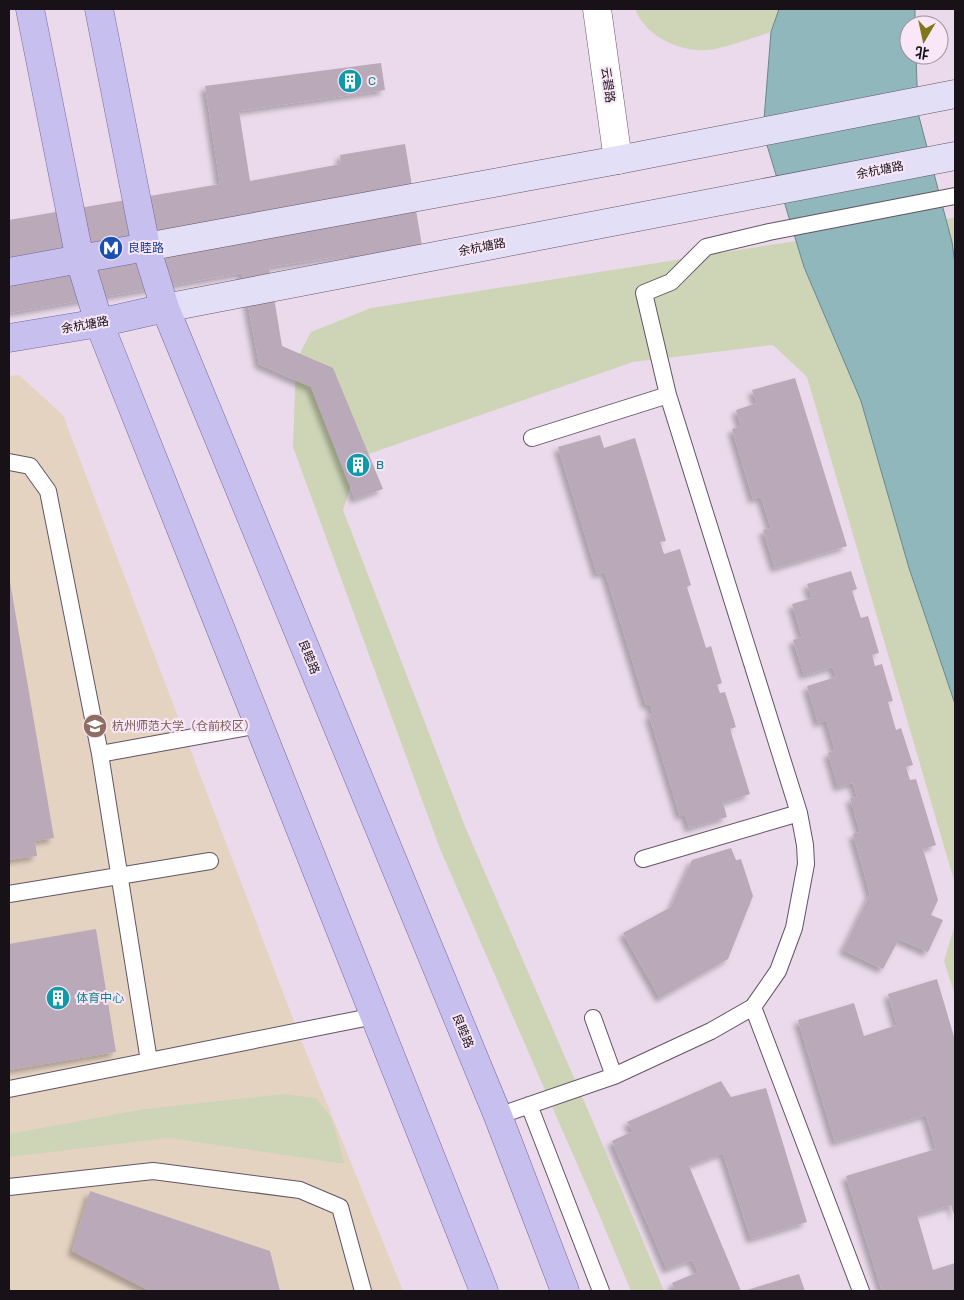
<svg xmlns="http://www.w3.org/2000/svg" width="964" height="1300" font-family="Rubik,'Noto Sans SC',sans-serif">
  <defs>
    <filter id="shadow"><feDropShadow dx="-4.5" dy="4.5" stdDeviation="2.5" flood-color="#0004"/></filter>
  </defs>
  <rect width="100%" height="100%" fill="#ebdaeb"/>
  <path fill="#e5d3c2" d="M 19,375 L 63,415 L 300,1037 L 403,1291 L 9,1291 L 9,376 Z"/>
  <path fill="#ced5b6" d="M 635,9 L 779,9 L 771,32 C 753,38 734,45 715,49 C 685,55 646,38 635,9 Z
    M 955,217 L 955,264 L 946,219 Z
    M 796,241 L 804,267 L 861,401 L 909,568 L 955,704 L 955,884 L 807,377 L 773,345 L 633,362 L 360,457 L 343,510 L 466,829 L 588,1110 L 664,1291 L 631,1291 L 598,1212 L 440,849 L 293,447 L 296,361 L 311,332 L 371,308 Z
    M 955,924 L 955,996 L 944,961 Z
    M 283,1094 L 316,1098 L 331,1117 L 345,1164 L 169,1138 L 9,1157 L 9,1134 L 144,1109 Z"/>
  <path fill="#8fb7bc" stroke="#6b868b" d="M 779,9 L 915,9 L 915,25 L 909,25 L 909,55 L 916,55 L 918,113 L 952,242 L 955,264 L 955,704 L 909,568 L 861,401 L 804,267 L 763,132 L 771,32 Z"/>
  <path fill="#b9a9b9" filter="url(#shadow)" d="M 381,63 L 385,90 L 239,111 L 250,181 L 341,164 L 340,155 L 405,144 L 423,252 L 357,263 L 355,254 L 269,267 L 282,346 L 333,368 L 383,489 L 355,499 L 311,387 L 259,364 L 242,273 L 9,313 L 9,220 L 220,184 L 205,86 Z
    M 795,378 L 847,546 L 775,568 L 763,530 L 771,528 L 761,497 L 753,499 L 732,429 L 741,426 L 736,410 L 757,403 L 752,390 Z
    M 600,435 L 604,448 L 635,438 L 666,541 L 660,542 L 664,554 L 680,549 L 691,585 L 687,587 L 706,648 L 711,646 L 722,683 L 717,685 L 720,693 L 725,692 L 736,727 L 730,729 L 750,794 L 723,803 L 727,817 L 689,828 L 685,814 L 680,816 L 649,715 L 653,714 L 650,704 L 646,705 L 605,572 L 597,574 L 558,447 Z
    M 851,571 L 857,589 L 852,591 L 861,618 L 868,616 L 879,653 L 872,655 L 875,666 L 882,664 L 893,701 L 888,702 L 896,730 L 901,728 L 913,765 L 906,767 L 910,780 L 916,779 L 936,845 L 923,849 L 938,900 L 931,915 L 943,920 L 928,952 L 899,939 L 883,969 L 843,950 L 870,894 L 853,834 L 860,832 L 850,798 L 857,797 L 853,783 L 838,787 L 828,753 L 835,750 L 826,720 L 818,723 L 807,686 L 836,677 L 833,667 L 804,675 L 793,640 L 802,637 L 792,604 L 812,598 L 807,584 Z
    M 9,576 L 54,838 L 35,841 L 37,856 L 9,860 Z
    M 731,848 L 736,860 L 741,859 L 753,896 L 728,959 L 660,998 L 623,933 L 671,907 L 692,860 Z
    M 96,929 L 116,1052 L 9,1070 L 9,944 Z
    M 937,979 L 955,1040 L 955,1218 L 951,1205 L 917,1215 L 933,1270 L 955,1263 L 955,1291 L 882,1291 L 846,1176 L 936,1149 L 926,1115 L 835,1142 L 798,1020 L 854,1003 L 864,1036 L 897,1025 L 888,994 Z
    M 721,1081 L 731,1097 L 766,1088 L 807,1222 L 751,1239 L 723,1153 L 689,1166 L 741,1291 L 675,1291 L 672,1283 L 698,1272 L 692,1260 L 667,1269 L 612,1141 L 633,1131 L 627,1122 Z
    M 90,1191 L 270,1251 L 280,1291 L 150,1291 L 72,1251 Z
    M 799,1274 L 805,1291 L 744,1291 Z"/>
  <g fill="none" stroke-linecap="round" stroke-linejoin="round">
    <g stroke="#635463" stroke-width="18">
      <path id="service" d="M 532,438 L 668,395 L 644,293 L 671,282 L 706,247 L 769,232 L 955,196
        M 9,462 L 30,466 L 48,491 L 100,754
        M 643,859 L 799,813
        M 9,894 L 210,861
        M 753,1007 L 861,1291
        M 149,1061 L 100,754 L 259,725
        M 614,1076 L 711,1031 L 753,1007 L 778,971 L 794,928 L 806,864 L 805,845 L 799,813 L 668,395
        M 9,1089 L 375,1016
        M 529,1105 L 601,1291
        M 498,1116 L 614,1076 L 593,1018
        M 9,1187 L 153,1171 L 300,1190 L 340,1207 L 363,1291"/>
    </g>
    <g stroke="#635463" stroke-width="29">
      <path id="minor" d="M 597,9 L 618,160"/>
    </g>
    <g stroke="#635463" stroke-width="29">
      <path id="secondary" d="M 146,247 L 618,160 L 955,94
        M 165,308 L 955,156"/>
    </g>
    <g stroke="#72679c" stroke-width="29">
      <path id="primary" d="M 30,9 L 80,260 L 99,323 L 484,1291
        M 99,9 L 146,247 L 165,308 L 498,1116 L 565,1291
        M 9,272 L 146,247
        M 9,338 L 99,323 L 165,308"/>
    </g>
    <use href="#service" stroke="#fff" stroke-width="16"/>
    <use href="#minor" stroke="#fff" stroke-width="28"/>
    <use href="#secondary" stroke="#e3dff7" stroke-width="28"/>
    <use href="#primary" stroke="#c7bfee" stroke-width="28"/>
  </g>
  <defs>
    <g id="building-disc" transform="scale(1.25)"><circle r="9.5" fill="#0f9aa8" stroke="#f9e7f8"/><path d="M-4-6H4V6H1V3H-1V6H-4ZM-2.5-4.3h1.7v1.8h-1.7ZM.8-4.3h1.7v1.8H.8ZM-2.5-1h1.7V.8h-1.7ZM.8-1h1.7V.8H.8Z" fill="#fff"/></g>
    <g id="metro-disc" transform="scale(1.25)"><circle r="9.5" fill="#1a4fb4" stroke="#f9e7f8"/><path d="M-5.5 5V-5H-3L0 0L3-5H5.5V5H3V-.5L0 4L-3-.5V5Z" fill="#fff"/></g>
    <g id="university-disc" transform="scale(1.25)"><circle r="9.5" fill="#8d6e63" stroke="#f9e7f8"/><path d="M0-5L7-2L0 1L-7-2ZM-4 1L0 2.5L4 1V4Q0 6-4 4Z" fill="#fff"/></g>
  </defs>
  <g fill-rule="evenodd">
    <use href="#building-disc" x="350" y="81"/>
    <use href="#metro-disc" x="111" y="248"/>
    <use href="#building-disc" x="358" y="465"/>
    <use href="#university-disc" x="95" y="726"/>
    <use href="#building-disc" x="58" y="998"/>
  </g>
  <g text-anchor="middle" dominant-baseline="central" stroke-width="4" stroke-linejoin="round" paint-order="stroke">
    <g font-size="12" fill="#0d838f" stroke="#f9e7f8" text-anchor="start">
      <text x="368" y="81">C</text>
      <text x="376" y="465">B</text>
      <text x="76" y="998">体育中心</text>
    </g>
    <g font-size="12" fill="#181218" stroke="#f9e7f8">
      <text transform="translate(608 85) rotate(82)">云碧路</text>
      <text transform="translate(880 170) rotate(-11)">余杭塘路</text>
      <text transform="translate(482 247) rotate(-11)">余杭塘路</text>
      <text transform="translate(85 325) rotate(-10)">余杭塘路</text>
      <text transform="translate(309 657) rotate(68)">良睦路</text>
      <text transform="translate(463 1031) rotate(68)">良睦路</text>
    </g>
    <g font-size="12" fill="#164399" stroke="#f9e7f8" text-anchor="start">
      <text x="128" y="248">良睦路</text>
    </g>
    <g font-size="12" fill="#785e54" stroke="#f9e7f8" text-anchor="start">
      <text x="112" y="726">杭州师范大学（仓前校区）</text>
    </g>
  </g>
  <rect width="964" height="1300" fill="none" stroke="#181218" stroke-width="20"/>
  <g transform="translate(924 40) rotate(189)"><circle r="24" fill="#f9e7f8" stroke="#9f929e"/>
  <path d="M0-4L9 19L0 12L-9 19Z" fill="#80771b"/>
  <text y="-8" font-size="14" font-weight="bold" text-anchor="middle" fill="#181218">北</text>
  </g>
</svg>
